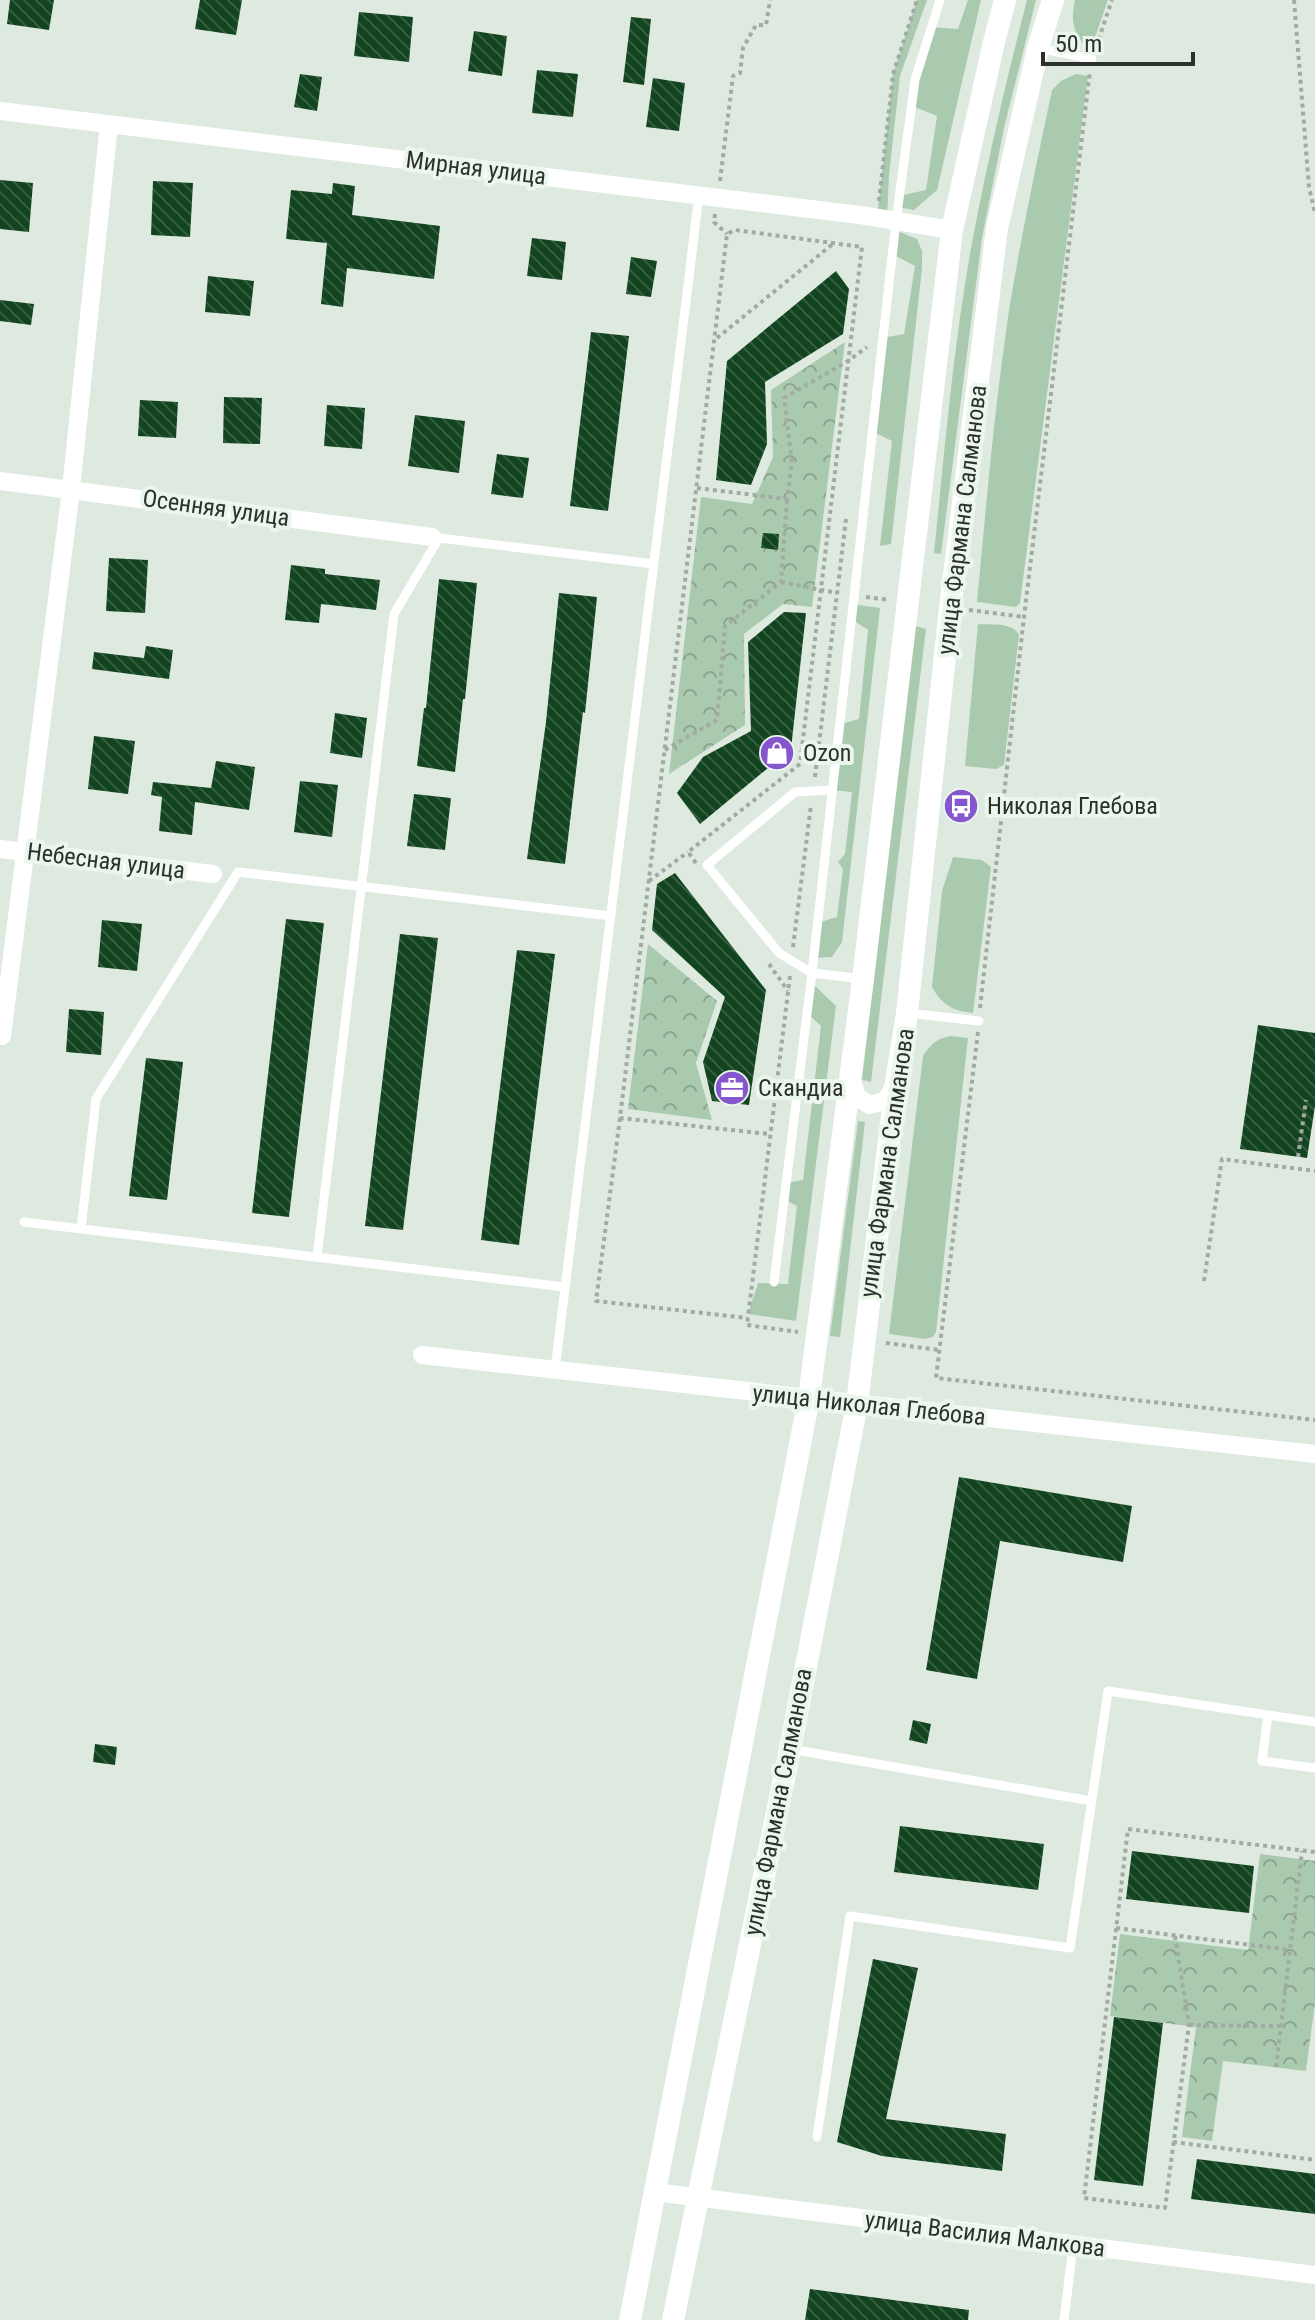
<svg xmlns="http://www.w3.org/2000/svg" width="1315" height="2320" font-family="'Roboto Condensed',sans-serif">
  <defs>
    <pattern id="park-crowns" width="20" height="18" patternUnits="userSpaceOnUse" patternTransform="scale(2)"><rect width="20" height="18" fill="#aacaaf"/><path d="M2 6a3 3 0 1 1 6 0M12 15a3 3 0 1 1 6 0" fill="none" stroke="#8ba58f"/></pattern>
    <pattern id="building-back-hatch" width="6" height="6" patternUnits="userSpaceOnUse" patternTransform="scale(2)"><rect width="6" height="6" fill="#124420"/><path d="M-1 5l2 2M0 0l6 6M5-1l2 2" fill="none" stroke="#355d40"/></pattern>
  </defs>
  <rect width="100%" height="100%" fill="#deeae0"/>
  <path fill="#aacaaf" d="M 917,0 L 927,0 L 900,76 L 889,175 L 887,220 L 877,218 L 893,74 Z
    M 968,0 L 981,0 L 937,190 L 914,210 L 898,207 L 899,196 L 926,190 L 937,116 L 912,106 L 931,27 L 958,29 Z
    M 1027,0 L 1036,0 L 1004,128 L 982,238 L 941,554 L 934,553 C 945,446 954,338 974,232 C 989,154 1007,77 1027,0 Z
    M 1075,0 L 1108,0 L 1092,46 L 1086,47 C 1072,32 1071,19 1075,0 Z
    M 1076,74 L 1088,76 L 1020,603 L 1016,607 L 977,602 C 986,507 994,412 1008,317 C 1020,241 1036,166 1052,90 L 1061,81 Z
    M 895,230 L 917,239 L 922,251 L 922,269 L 891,544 L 880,546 L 892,441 L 872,431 L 882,338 L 904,334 L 915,266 L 892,254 Z
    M 852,604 L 880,608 L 842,942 L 832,957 L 813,958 L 817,923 L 837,917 L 843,869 L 838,862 L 845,854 L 852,792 L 831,790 L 838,725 L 859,719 L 868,630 L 850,618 Z
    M 978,624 C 991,625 1013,622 1019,635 L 1004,765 L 996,769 L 965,766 Z
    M 915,626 L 926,629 L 871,1082 L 862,1080 Z
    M 953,857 L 982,860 L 991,867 L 973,1013 C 953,1011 942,1005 932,987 L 942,891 Z
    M 811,982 L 836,1006 L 796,1321 L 748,1314 L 758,1283 L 788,1284 L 797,1206 L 783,1199 L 786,1183 L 803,1180 L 821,1026 L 807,1013 Z
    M 950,1036 L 968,1038 L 936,1332 L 933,1337 L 925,1339 L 889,1334 L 923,1056 C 931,1044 936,1039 950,1036 Z
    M 858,1121 L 865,1122 L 840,1337 L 830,1336 Z"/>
  <path fill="url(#park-crowns)" d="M 845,342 L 812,607 L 783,604 L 744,634 L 745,725 L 669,774 L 701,497 L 752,504 L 773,457 L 771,390 Z
    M 648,944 L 717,1001 L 696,1063 L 712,1120 L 628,1109 Z
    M 1260,1854 L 1315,1861 L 1315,2003 L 1306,2071 L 1223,2061 L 1212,2141 L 1182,2137 L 1196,2027 L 1110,2016 L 1120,1934 L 1248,1950 Z"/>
  <path fill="url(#building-back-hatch)" d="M 10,0 L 54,0 L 49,30 L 7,24 Z
    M 200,0 L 242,0 L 236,35 L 195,29 Z
    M 359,12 L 413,17 L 409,62 L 354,56 Z
    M 631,17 L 651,19 L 644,85 L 623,82 Z
    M 474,31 L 507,36 L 502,76 L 468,71 Z
    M 537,70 L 578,74 L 573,117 L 532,113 Z
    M 300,74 L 322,77 L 317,111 L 294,107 Z
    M 653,78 L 685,83 L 679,131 L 646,127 Z
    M 0,180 L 33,183 L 29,232 L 0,229 Z
    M 153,181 L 193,183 L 190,237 L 151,235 Z
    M 333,183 L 355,186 L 352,215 L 440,226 L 434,279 L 347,268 L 343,307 L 321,304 L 327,243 L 286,239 L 291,190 L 332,194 Z
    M 532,238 L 566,242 L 562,280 L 527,276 Z
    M 631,257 L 657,261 L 651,297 L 626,294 Z
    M 836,271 L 849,289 L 843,334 L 765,382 L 767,444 L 751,485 L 716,480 L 727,361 Z
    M 208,276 L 254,281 L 250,316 L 205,312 Z
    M 0,300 L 34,304 L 31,325 L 0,321 Z
    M 591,332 L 629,336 L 608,511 L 570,506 Z
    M 224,397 L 262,398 L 260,444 L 223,443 Z
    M 140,400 L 178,402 L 176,438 L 138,436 Z
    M 327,405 L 365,408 L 362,449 L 324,446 Z
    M 415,415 L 465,421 L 459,473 L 408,466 Z
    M 497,454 L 529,458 L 523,498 L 491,494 Z
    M 763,533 L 779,534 L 778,550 L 761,548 Z
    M 109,558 L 148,560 L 145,613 L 106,611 Z
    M 291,565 L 325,569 L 325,574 L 380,580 L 376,610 L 321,604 L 319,623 L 285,620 Z
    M 439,579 L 477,583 L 465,699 L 463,699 L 455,772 L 417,766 L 424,708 L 426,708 Z
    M 559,593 L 597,597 L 585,713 L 583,712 L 565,864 L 527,859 L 546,722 Z
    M 784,612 L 806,613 L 791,749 L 700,824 L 677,793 L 703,757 L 751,731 L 748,642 Z
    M 146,646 L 173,650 L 169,679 L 92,669 L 94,652 L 144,658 Z
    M 335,713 L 367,718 L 362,758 L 330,753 Z
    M 94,736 L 135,741 L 128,794 L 88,789 Z
    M 216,761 L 255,767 L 249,810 L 195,802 L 192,835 L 159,831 L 162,797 L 151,795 L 153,782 L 211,788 Z
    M 300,781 L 338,785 L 332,837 L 294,832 Z
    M 414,794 L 451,798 L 445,850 L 407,846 Z
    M 675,873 L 766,990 L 749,1105 L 712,1101 L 703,1062 L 725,997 L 652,930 L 657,884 Z
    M 286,919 L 324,923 L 289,1217 L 252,1213 Z
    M 102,920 L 142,924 L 137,971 L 98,967 Z
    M 400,934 L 438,938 L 403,1230 L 365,1226 Z
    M 517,950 L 555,954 L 519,1245 L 481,1240 Z
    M 69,1009 L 104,1012 L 101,1055 L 66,1052 Z
    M 1258,1025 L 1315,1033 L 1315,1106 L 1307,1158 L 1240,1149 Z
    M 146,1058 L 183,1062 L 167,1200 L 129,1196 Z
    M 959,1477 L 1132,1506 L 1123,1562 L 1000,1541 L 977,1679 L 926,1670 Z
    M 913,1720 L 931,1724 L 927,1744 L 909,1740 Z
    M 95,1744 L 117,1747 L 115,1765 L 93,1762 Z
    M 900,1826 L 1044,1844 L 1038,1890 L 894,1872 Z
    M 1132,1851 L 1254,1866 L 1249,1913 L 1126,1899 Z
    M 873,1959 L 918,1968 L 886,2119 L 1006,2134 L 1002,2171 L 882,2156 L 837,2142 Z
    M 1114,2017 L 1163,2023 L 1143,2186 L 1094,2180 Z
    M 1197,2159 L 1315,2174 L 1315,2214 L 1191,2199 Z
    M 810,2289 L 969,2310 L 968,2320 L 805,2320 Z"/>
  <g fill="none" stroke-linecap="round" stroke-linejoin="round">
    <path stroke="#a2aba3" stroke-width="4" stroke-dasharray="4 4" stroke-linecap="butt" d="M 1294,0 L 1309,187 L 1315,213
      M 1096,47 L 1112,0
      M 720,181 L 733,76 L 740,73 L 743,48 L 756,25 L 766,25 L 770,0
      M 879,201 L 893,74 L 917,0
      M 715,214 L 714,222 L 727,234
      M 717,338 L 834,243
      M 697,488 L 787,499 L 792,462 L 784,398 L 848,361 L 867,347
      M 781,582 L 837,593
      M 866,597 L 889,600
      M 969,610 L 1024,617
      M 665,750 L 717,720 L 725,626 L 781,582 L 787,499
      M 815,777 L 846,519
      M 696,863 L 688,852 L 800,764 L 862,247 L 735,230 L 727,234 L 620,1118 L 769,1134
      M 649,881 L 688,852
      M 793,947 L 811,805
      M 769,964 L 788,991
      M 790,976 L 747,1325 L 798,1332
      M 980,1008 L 1024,617 L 1090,71
      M 978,1032 L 936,1378 L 1315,1420
      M 620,1118 L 596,1301 L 747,1318
      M 1298,1157 L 1306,1100
      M 1204,1281 L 1222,1159 L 1315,1171
      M 886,1343 L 939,1350
      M 1116,1928 L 1290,1950
      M 1175,1936 L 1189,2025 L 1165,2208 L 1084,2198 L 1128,1829 L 1315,1852
      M 1189,2025 L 1281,2026
      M 1276,2067 L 1302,1851
      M 1173,2142 L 1315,2160"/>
    <path stroke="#fff" stroke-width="9" d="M 1038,48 L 1092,59
      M 831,790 L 795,792 L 707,865 L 779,953 L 812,973 L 863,979
      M 907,1013 L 979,1021
      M 24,1222 L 565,1287
      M 81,1229 L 96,1099 L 238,872 L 611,916
      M 317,1257 L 394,614 L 439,538 L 654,564
      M 774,1282 L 812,973 L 896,221 L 915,80 L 940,0
      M 555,1370 L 699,195
      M 1268,1715 L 1262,1761 L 1315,1768
      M 790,1749 L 1092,1801
      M 817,2137 L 850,1916 L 1070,1948 L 1108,1691 L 1315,1722
      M 1064,2320 L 1073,2246"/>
    <path stroke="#fff" stroke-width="18" d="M 0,111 L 860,215 L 952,230
      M 0,481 L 432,537
      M 0,849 L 213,874
      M 2,1036 L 71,489 L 109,124
      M 851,1077 L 857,1097 L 870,1105 L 886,1100 L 896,1083
      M 422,1355 L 1315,1454
      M 655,2192 L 1315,2275"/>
    <path stroke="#fff" stroke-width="22" d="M 630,2320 L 809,1398 L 863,979 L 952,230 L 994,42 L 1005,0
      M 673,2320 L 790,1749 L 857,1404 L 896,1082 L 907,1013 L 950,608 L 997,228 L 1038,48 L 1053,0"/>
  </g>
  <defs>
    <g id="shop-disc" transform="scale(1.8)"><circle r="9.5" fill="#8656ce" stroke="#ebf7ed"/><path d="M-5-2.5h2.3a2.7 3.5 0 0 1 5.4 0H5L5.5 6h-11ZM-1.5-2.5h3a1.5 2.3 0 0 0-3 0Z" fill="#fff"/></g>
    <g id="bus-disc" transform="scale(1.8)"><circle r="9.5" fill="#8656ce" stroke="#ebf7ed"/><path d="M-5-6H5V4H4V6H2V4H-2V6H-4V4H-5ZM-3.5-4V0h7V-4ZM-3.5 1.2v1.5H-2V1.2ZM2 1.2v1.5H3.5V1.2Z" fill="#fff"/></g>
    <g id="office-disc" transform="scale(1.8)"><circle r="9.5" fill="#8656ce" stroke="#ebf7ed"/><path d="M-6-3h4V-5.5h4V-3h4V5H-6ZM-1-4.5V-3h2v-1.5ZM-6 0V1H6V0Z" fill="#fff"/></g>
  </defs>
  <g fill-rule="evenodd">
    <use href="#shop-disc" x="777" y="753"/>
    <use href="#bus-disc" x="961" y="806"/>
    <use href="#office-disc" x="732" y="1088"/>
  </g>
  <g text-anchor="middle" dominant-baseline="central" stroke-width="8" stroke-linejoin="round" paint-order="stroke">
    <g font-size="24" fill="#2d312d" stroke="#ebf7ed">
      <text transform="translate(476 168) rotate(7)">Мирная улица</text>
      <text transform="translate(216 508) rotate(8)">Осенняя улица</text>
      <text transform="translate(962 520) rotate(-83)">улица Фармана Салманова</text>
      <text transform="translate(106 861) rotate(7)">Небесная улица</text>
      <text transform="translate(887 1163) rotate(-82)">улица Фармана Салманова</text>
      <text transform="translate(869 1405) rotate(6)">улица Николая Глебова</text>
      <text transform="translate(778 1802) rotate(-79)">улица Фармана Салманова</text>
      <text transform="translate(985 2234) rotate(7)">улица Василия Малкова</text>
    </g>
    <g font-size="24" fill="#2d312d" stroke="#ebf7ed" text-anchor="start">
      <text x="803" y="753">Ozon</text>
      <text x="987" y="806">Николая Глебова</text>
      <text x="758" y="1088">Скандиа</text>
    </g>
  </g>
  <path d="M1043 52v12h150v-12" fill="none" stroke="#2d312d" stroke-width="4"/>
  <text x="1055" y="52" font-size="24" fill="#2d312d" stroke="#ebf7ed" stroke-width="6" paint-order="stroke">50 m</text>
</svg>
